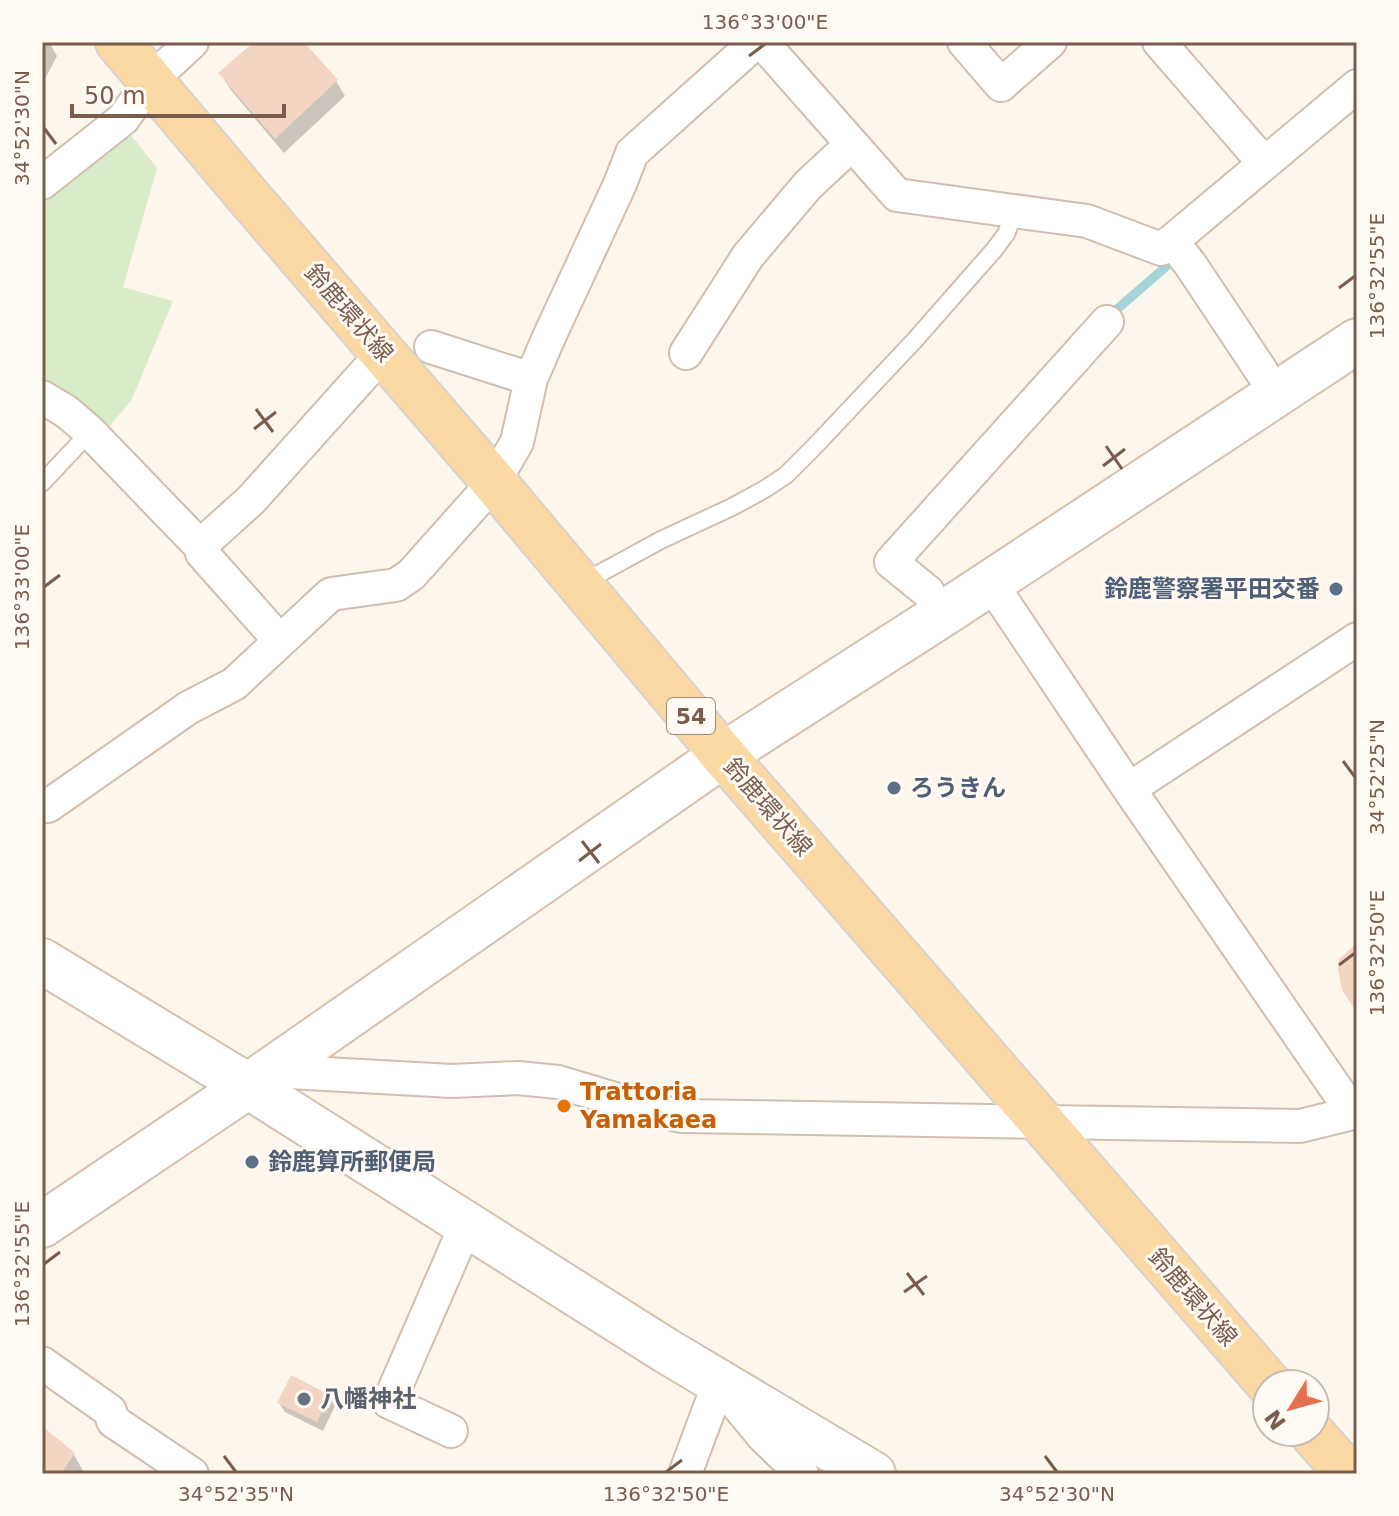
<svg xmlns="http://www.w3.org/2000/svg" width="1399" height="1516" font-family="'DejaVu Sans','Noto Sans JP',sans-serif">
  <rect width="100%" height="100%" fill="#fdf6ec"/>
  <path fill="#d8ecc9" d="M 129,133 L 157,168 L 123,287 L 173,301 L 131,401 L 108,428 L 42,390 L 42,196 Z"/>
  <path fill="#0003" d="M 42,42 L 49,42 L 57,56 L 42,85 Z
    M 257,42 L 302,42 L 336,81 L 345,96 L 284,153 L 230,89 L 221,74 Z
    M 329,1397 L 335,1406 L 323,1431 L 285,1412 L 279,1403 Z
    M 42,1429 L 74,1455 L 85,1474 L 42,1474 Z"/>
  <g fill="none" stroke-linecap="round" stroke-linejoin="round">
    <path stroke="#a5d3da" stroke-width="9" d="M 1116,310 L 1176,258"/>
  </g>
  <path fill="#f3d5c3" d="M 254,42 L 304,42 L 338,80 L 275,139 L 218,73 Z
    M 1357,943 L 1357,1013 L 1342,990 L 1338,969 L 1339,959 Z
    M 291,1375 L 330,1395 L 317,1422 L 277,1403 Z
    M 42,1426 L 75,1453 L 61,1474 L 42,1474 Z"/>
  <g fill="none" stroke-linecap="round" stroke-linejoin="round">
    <g stroke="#d1beb0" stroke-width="20">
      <path id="lane" d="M 42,483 L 90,432
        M 582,583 L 661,540 L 732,507 L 765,489 L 786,475 L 815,446 L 914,341 L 994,250 L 1006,234 L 1015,211"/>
    </g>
    <g stroke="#d1beb0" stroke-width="36">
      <path id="street" d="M 762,42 L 897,195 L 1087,221 L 1161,249 L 1172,241 L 1190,264 L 1262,372
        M 964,42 L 1001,85 L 1050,42
        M 1159,42 L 1264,163
        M 42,183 L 123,119 L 151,80 L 192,42
        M 1172,241 L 1357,86
        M 431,347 L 531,379
        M 686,353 L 748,256 L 808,185 L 852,144
        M 42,397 L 67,412 L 90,432 L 200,546 L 202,553 L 280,641
        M 200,546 L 251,500 L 383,353
        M 928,592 L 891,562 L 1107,322
        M 1129,789 L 1357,639
        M 42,803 L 48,806 L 188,708 L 234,684 L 331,594 L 396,585 L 411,575 L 494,482 L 517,442 L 531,379 L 549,337 L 620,184 L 632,153 L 756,42
        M 271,1071 L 452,1081 L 518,1078 L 558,1082 L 645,1108 L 681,1116 L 1300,1126 L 1353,1113 L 1129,789 L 990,582
        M 42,1363 L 110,1411 L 113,1421 L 192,1474
        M 451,1431 L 389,1402 L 466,1225
        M 685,1474 L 719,1383 L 763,1436 L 802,1474"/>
    </g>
    <g stroke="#d6c0b0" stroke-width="48">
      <path id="secondary" d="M 42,961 L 248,1086 L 665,1350 L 873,1474
        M 42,1225 L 248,1086 L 723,755 L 949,610 L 1357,341"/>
    </g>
    <g stroke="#dad1cd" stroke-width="48">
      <path id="primary" d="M 118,42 L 252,201 L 494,482 L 723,755 L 1269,1384
        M 1311,1432 L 1348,1474"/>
    </g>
    <use href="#lane" stroke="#fff" stroke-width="16"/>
    <use href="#street" stroke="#fff" stroke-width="32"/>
    <use href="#secondary" stroke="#fff" stroke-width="44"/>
    <use href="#primary" stroke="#fbd9a5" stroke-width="44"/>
  </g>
  <path fill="none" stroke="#7a5c4d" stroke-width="3" d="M 749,56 L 765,44M 44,128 L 56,144M 1339,288 L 1355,276M 256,409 L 273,432M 254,429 L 276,412M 1106,446 L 1122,469M 1103,466 L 1125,449M 44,587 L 60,575M 1343,761 L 1355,777M 582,841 L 599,863M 579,861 L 601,844M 1339,965 L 1355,953M 44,1264 L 60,1252M 907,1273 L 924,1295M 904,1292 L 927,1276M 224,1456 L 236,1472M 1045,1456 L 1057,1472M 666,1472 L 682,1460"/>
  <g fill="#5c6f8a" stroke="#fffaf3" stroke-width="3">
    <circle cx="1336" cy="589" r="8"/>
    <circle cx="894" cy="788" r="8"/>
    <circle cx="252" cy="1162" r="8"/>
  </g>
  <circle fill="#e8710a" stroke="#fffaf3" stroke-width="3" cx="564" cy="1106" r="8"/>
  <circle fill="#6b7280" stroke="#fffaf3" stroke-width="3" cx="304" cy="1399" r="8"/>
  <g text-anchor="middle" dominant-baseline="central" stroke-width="6" stroke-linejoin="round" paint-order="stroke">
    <rect fill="#fffaf3" stroke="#a28b7f" stroke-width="2" x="667" y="698" width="48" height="36" rx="6"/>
    <g font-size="22" font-weight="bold" fill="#7a5c4d">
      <text x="691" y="716">54</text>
    </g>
    <g font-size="24" fill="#7a5c4d" stroke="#fffaf3">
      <text transform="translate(349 313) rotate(49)">鈴鹿環状線</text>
      <text transform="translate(768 807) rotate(49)">鈴鹿環状線</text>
      <text transform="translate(1193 1297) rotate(49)">鈴鹿環状線</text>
    </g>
    <g font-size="24" font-weight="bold" fill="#4e5e75" stroke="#fffaf3" text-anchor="start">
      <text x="1320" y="589" text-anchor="end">鈴鹿警察署平田交番</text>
      <text x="910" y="788">ろうきん</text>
      <text x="268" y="1162">鈴鹿算所郵便局</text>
    </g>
    <g font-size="24" font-weight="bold" fill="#c56008" stroke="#fffaf3" text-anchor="start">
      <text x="580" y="1092">Trattoria<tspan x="580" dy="28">Yamakaea</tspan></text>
    </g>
    <g font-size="24" font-weight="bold" fill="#5b616d" stroke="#fffaf3" text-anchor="start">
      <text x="320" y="1399">八幡神社</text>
    </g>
  </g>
  <rect width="1399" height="1516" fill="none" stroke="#fffaf3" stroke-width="88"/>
  <g transform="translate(1291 1408) rotate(233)"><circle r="38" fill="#fffaf3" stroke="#cabbb1" stroke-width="2"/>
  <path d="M0-6L14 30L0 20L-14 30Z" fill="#e76f51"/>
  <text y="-12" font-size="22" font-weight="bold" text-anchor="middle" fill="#7a5c4d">N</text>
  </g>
  <path d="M72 104v12h212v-12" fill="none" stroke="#7a5c4d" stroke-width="4"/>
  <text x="84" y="104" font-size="24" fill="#7a5c4d" stroke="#fffaf3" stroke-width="6" paint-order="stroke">50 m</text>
  <rect x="44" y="44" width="1311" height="1428" fill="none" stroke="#7a5c4d" stroke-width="3"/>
  <g font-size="20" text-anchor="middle" fill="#7a5c4d">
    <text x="765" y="29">136°33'00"E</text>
    <text transform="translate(22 128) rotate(-90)" y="7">34°52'30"N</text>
    <text transform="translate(1377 276) rotate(-90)" y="7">136°32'55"E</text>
    <text transform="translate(22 587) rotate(-90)" y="7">136°33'00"E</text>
    <text transform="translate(1377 777) rotate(-90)" y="7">34°52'25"N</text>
    <text transform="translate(1377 953) rotate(-90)" y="7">136°32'50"E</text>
    <text transform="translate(22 1264) rotate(-90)" y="7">136°32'55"E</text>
    <text x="236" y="1501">34°52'35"N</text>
    <text x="666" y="1501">136°32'50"E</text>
    <text x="1057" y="1501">34°52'30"N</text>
  </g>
</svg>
